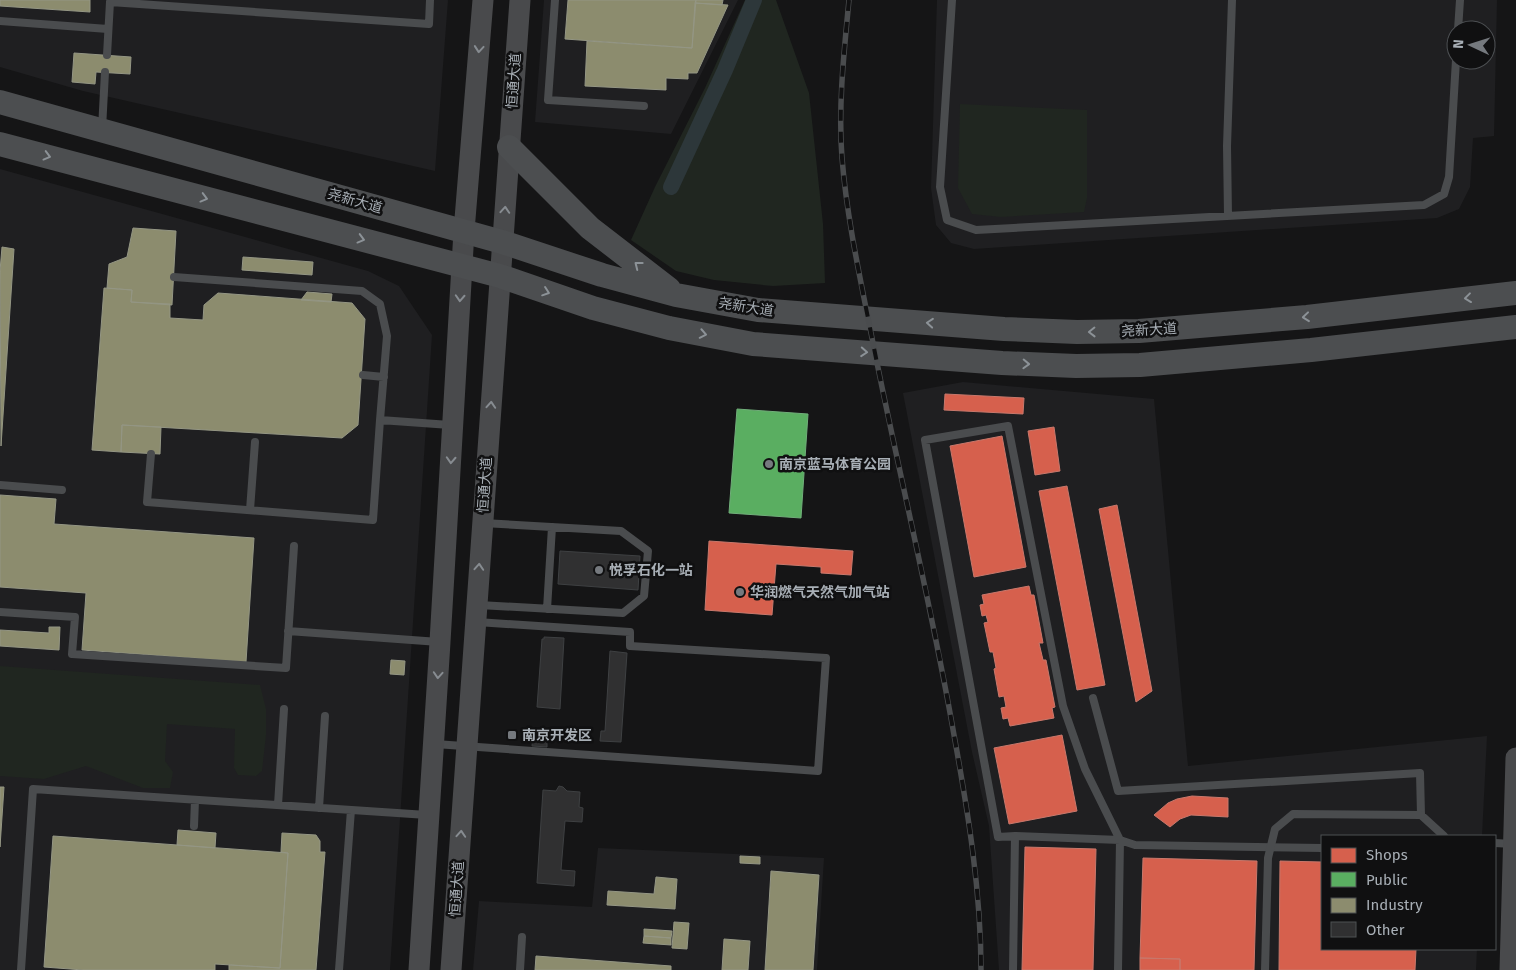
<svg xmlns="http://www.w3.org/2000/svg" width="1516" height="970" font-family="'Fira Sans','Noto Sans SC',sans-serif">
  <rect width="100%" height="100%" fill="#151516"/>
  <path fill="#1f1f21" fill-rule="evenodd" d="M 0,0 L 448,0 L 435,171 L 83,91 L 0,67 Z
    M 544,0 L 738,0 L 671,134 L 535,122 Z
    M 937,0 L 1497,0 L 1494,136 L 1473,138 L 1470,187 L 1459,209 L 1437,218 L 974,249 L 951,243 L 936,225 L 931,188 ZM 1456,30 L 1486,30 L 1486,60 L 1456,60 Z
    M 0,169 L 368,271 L 399,286 L 432,335 L 390,970 L 0,970 Z
    M 963,382 L 1154,399 L 1188,766 L 1487,736 L 1482,836 L 1322,836 L 1322,949 L 1477,949 L 1476,970 L 999,970 L 989,826 L 972,752 L 903,393 Z
    M 598,848 L 824,858 L 817,970 L 473,970 L 479,901 L 592,907 Z"/>
  <path fill="#202620" d="M 745,0 L 776,0 L 809,93 L 823,224 L 825,283 L 773,286 L 714,280 L 676,271 L 631,240 L 655,187 L 705,88 Z
    M 960,104 L 1087,110 L 1087,198 L 1084,212 L 1001,217 L 972,214 L 958,188 Z
    M 0,666 L 260,685 L 266,709 L 266,735 L 262,771 L 256,776 L 238,775 L 234,768 L 235,729 L 167,724 L 165,761 L 173,772 L 170,788 L 143,788 L 86,766 L 44,779 L 0,776 Z"/>
  <path fill="#d6604d" stroke="#c8786c" d="M 945,394 L 1024,398 L 1023,414 L 944,410 Z
    M 1054,427 L 1060,471 L 1035,475 L 1028,431 Z
    M 1002,436 L 1026,567 L 974,577 L 950,446 Z
    M 1067,486 L 1105,685 L 1077,690 L 1039,491 Z
    M 1117,505 L 1152,691 L 1136,702 L 1099,509 Z
    M 709,541 L 853,551 L 851,575 L 821,573 L 821,567 L 776,564 L 772,615 L 705,610 Z
    M 1029,586 L 1031,595 L 1034,595 L 1043,643 L 1039,643 L 1043,660 L 1046,660 L 1055,707 L 1052,708 L 1054,718 L 1010,726 L 1008,718 L 1003,719 L 1001,708 L 1006,707 L 1004,696 L 999,697 L 994,669 L 996,668 L 993,652 L 990,652 L 984,623 L 988,622 L 986,615 L 982,616 L 980,605 L 984,604 L 982,595 Z
    M 1062,735 L 1077,811 L 1009,824 L 994,748 Z
    M 1192,796 L 1228,798 L 1228,817 L 1191,815 L 1180,819 L 1170,827 L 1154,815 L 1168,803 L 1177,799 Z
    M 1025,847 L 1096,849 L 1093,970 L 1022,970 Z
    M 1143,858 L 1257,861 L 1254,970 L 1180,970 L 1180,959 L 1140,958 Z
    M 1280,861 L 1322,862 L 1322,949 L 1416,949 L 1415,970 L 1279,970 Z
    M 1140,958 L 1180,959 L 1180,970 L 1140,970 Z"/>
  <path fill="#5aae61" stroke="#71ae7a" d="M 737,409 L 808,414 L 801,518 L 729,513 Z"/>
  <path fill="#8c8c6e" stroke="#949684" d="M 0,0 L 90,0 L 90,12 L 0,6 Z
    M 568,0 L 696,0 L 692,48 L 565,39 Z
    M 696,0 L 723,0 L 722,5 L 695,3 Z
    M 695,3 L 728,5 L 697,73 L 688,73 L 688,79 L 666,78 L 666,90 L 585,86 L 587,41 L 692,48 Z
    M 74,53 L 131,57 L 130,74 L 96,72 L 95,84 L 72,82 Z
    M 133,228 L 176,231 L 172,305 L 131,302 L 132,290 L 107,288 L 109,264 L 127,257 Z
    M 2,247 L 14,249 L 1,446 L 0,271 Z
    M 243,257 L 313,262 L 312,275 L 242,270 Z
    M 104,288 L 132,290 L 131,302 L 170,304 L 170,318 L 203,320 L 204,305 L 218,293 L 352,303 L 365,319 L 358,425 L 342,438 L 122,425 L 121,452 L 92,450 Z
    M 307,292 L 332,294 L 331,302 L 301,300 Z
    M 122,425 L 161,427 L 160,454 L 121,452 Z
    M 0,495 L 56,499 L 54,524 L 254,538 L 246,662 L 82,650 L 86,593 L 0,587 Z
    M 49,627 L 60,627 L 59,650 L 0,646 L 0,630 L 49,633 Z
    M 391,660 L 405,661 L 404,675 L 390,674 Z
    M 0,787 L 4,787 L 0,847 Z
    M 178,830 L 216,833 L 215,848 L 177,845 Z
    M 282,833 L 316,835 L 320,841 L 320,852 L 325,852 L 316,970 L 229,970 L 229,965 L 280,968 L 288,853 L 281,852 Z
    M 53,836 L 288,853 L 280,968 L 215,964 L 215,970 L 83,970 L 44,967 Z
    M 740,856 L 760,857 L 760,864 L 740,863 Z
    M 771,871 L 819,875 L 813,970 L 765,970 Z
    M 656,877 L 677,879 L 675,909 L 607,905 L 608,891 L 654,894 Z
    M 674,922 L 689,923 L 687,949 L 672,948 Z
    M 644,929 L 672,931 L 671,938 L 644,936 Z
    M 644,936 L 671,938 L 671,945 L 643,943 Z
    M 724,939 L 750,941 L 748,970 L 722,970 Z
    M 536,956 L 671,966 L 671,970 L 535,970 Z"/>
  <g fill="none" stroke-linecap="round" stroke-linejoin="round">
    <path stroke="#2d373a" stroke-width="16" d="M 671,187 L 725,70 L 754,0"/>
  </g>
  <path fill="#303031" stroke="#3e4042" d="M 560,551 L 640,556 L 638,590 L 558,584 Z
    M 544,637 L 564,638 L 560,709 L 537,707 L 542,639 L 544,639 Z
    M 610,651 L 627,653 L 621,742 L 600,741 L 601,731 L 605,731 Z
    M 533,734 L 544,734 L 543,739 L 547,740 L 547,747 L 532,746 Z
    M 559,786 L 563,787 L 567,791 L 580,792 L 579,807 L 583,808 L 582,822 L 565,821 L 561,870 L 575,871 L 574,886 L 537,883 L 543,790 L 556,791 Z"/>
  <g fill="none" stroke-linecap="round" stroke-linejoin="round">
    <path stroke="#4a4c4e" stroke-width="8" d="M 555,0 L 548,100 L 644,106
      M 952,0 L 940,187 L 947,220 L 976,230 L 1424,205 L 1444,194 L 1449,177 L 1456,60
      M 0,21 L 108,29
      M 1458,30 L 1460,0
      M 107,55 L 110,2 L 429,24 L 430,0
      M 102,129 L 105,72
      M 1228,216 L 1227,146 L 1232,0
      M 174,277 L 362,291 L 380,304 L 387,336 L 380,420
      M 363,375 L 384,377
      M 151,454 L 147,502 L 373,520 L 380,420 L 450,425
      M 0,485 L 62,490
      M 250,510 L 255,442
      M 479,605 L 623,613 L 644,596 L 648,551 L 621,531 L 483,523
      M 547,609 L 552,527
      M 0,612 L 75,617 L 72,654 L 286,668 L 294,546
      M 288,631 L 439,642
      M 1093,698 L 1118,791 L 1420,773 L 1421,815 L 1444,836
      M 435,744 L 818,771 L 826,658 L 630,646 L 630,632 L 477,622
      M 278,805 L 284,709
      M 319,808 L 325,716
      M 194,826 L 195,800
      M 1015,836 L 998,837 L 925,440 L 1008,426 L 1063,706 L 1085,769 L 1120,840 L 1135,845 L 1322,848
      M 1495,843 L 1512,844
      M 21,970 L 33,789 L 427,815
      M 339,970 L 351,810
      M 520,970 L 522,937
      M 1013,970 L 1015,836 L 1120,840 L 1118,970"/>
    <path stroke="#494a4c" stroke-width="21" d="M 419,970 L 440,642 L 464,231 L 483,0
      M 451,970 L 520,0
      M 1510,970 L 1516,758"/>
    <path stroke="#4c4e50" stroke-width="24" d="M 0,102 L 502,242 L 602,275 L 676,295 L 758,310 L 1004,329 L 1077,332 L 1139,331 L 1307,317 L 1516,293
      M 0,144 L 500,276 L 593,308 L 669,328 L 753,344 L 1002,363 L 1076,366 L 1140,365 L 1311,350 L 1516,327
      M 509,147 L 590,228 L 669,289"/>
    <g stroke="#4a4c4e" stroke-width="5.5">
      <path id="rail" d="M 849,0 C 844,52 838,106 842,158 C 847,220 861,282 873,343 C 899,474 931,603 954,735 C 968,812 981,891 981,970"/>
    </g>
    <use href="#rail" stroke="#101011" stroke-width="4" stroke-dasharray="11" stroke-linecap="butt"/>
    <path stroke="#4a4c4e" stroke-width="8" d="M 1265,970 L 1268,858 L 1275,829 L 1293,814 L 1421,815"/>
  </g>
  <defs><path id="oneway-chevron" d="M-2-3.5L2.5 0L-2 3.5" fill="none" stroke-width="1.6" stroke-linecap="round" stroke-linejoin="round" transform="scale(1.25)"/></defs>
  <g stroke="#878c91">
    <use href="#oneway-chevron" transform="translate(479 49) rotate(95)"/>
    <use href="#oneway-chevron" transform="translate(505 210) rotate(-86)"/>
    <use href="#oneway-chevron" transform="translate(460 298) rotate(93)"/>
    <use href="#oneway-chevron" transform="translate(491 405) rotate(-86)"/>
    <use href="#oneway-chevron" transform="translate(451 460) rotate(93)"/>
    <use href="#oneway-chevron" transform="translate(479 567) rotate(-86)"/>
    <use href="#oneway-chevron" transform="translate(438 675) rotate(94)"/>
    <use href="#oneway-chevron" transform="translate(461 834) rotate(-86)"/>
  </g>
  <g stroke="#8c9297">
    <use href="#oneway-chevron" transform="translate(47 156) rotate(15)"/>
    <use href="#oneway-chevron" transform="translate(204 198) rotate(15)"/>
    <use href="#oneway-chevron" transform="translate(361 239) rotate(15)"/>
    <use href="#oneway-chevron" transform="translate(638 265) rotate(-142)"/>
    <use href="#oneway-chevron" transform="translate(546 292) rotate(19)"/>
    <use href="#oneway-chevron" transform="translate(1468 298) rotate(173)"/>
    <use href="#oneway-chevron" transform="translate(1306 317) rotate(174)"/>
    <use href="#oneway-chevron" transform="translate(930 323) rotate(-175)"/>
    <use href="#oneway-chevron" transform="translate(1092 332) rotate(179)"/>
    <use href="#oneway-chevron" transform="translate(703 334) rotate(11)"/>
    <use href="#oneway-chevron" transform="translate(864 352) rotate(4)"/>
    <use href="#oneway-chevron" transform="translate(1026 364) rotate(2)"/>
  </g>
  <g fill="#75797e" stroke="#101011" stroke-width="2">
    <circle cx="769" cy="464" r="5"/>
    <circle cx="599" cy="570" r="5"/>
    <circle cx="740" cy="592" r="5"/>
    <rect x="507" y="730" width="10" height="10" rx="2.5"/>
  </g>
  <g text-anchor="middle" dominant-baseline="central" stroke-width="5" stroke-linejoin="round" paint-order="stroke">
    <g font-size="14" fill="#a8afb6" stroke="#101011">
      <text transform="translate(514 81) rotate(-86)">恒通大道</text>
      <text transform="translate(355 201) rotate(16)">尧新大道</text>
      <text transform="translate(746 307) rotate(9)">尧新大道</text>
      <text transform="translate(1149 330) rotate(-3)">尧新大道</text>
      <text transform="translate(485 485) rotate(-86)">恒通大道</text>
      <text transform="translate(457 889) rotate(-86)">恒通大道</text>
    </g>
    <g font-size="14" font-weight="bold" fill="#a8afb6" stroke="#101011" text-anchor="start">
      <text x="779" y="464">南京蓝马体育公园</text>
      <text x="609" y="570">悦孚石化一站</text>
      <text x="750" y="592">华润燃气天然气加气站</text>
      <text x="522" y="735">南京开发区</text>
    </g>
  </g>
  <rect x="1321" y="835" width="175" height="115" fill="#101011" stroke="#4d5053"/>
  <rect x="1331" y="848" width="25" height="15" fill="#d6604d" stroke="#4d5053"/>
  <text x="1366" y="860" font-size="15" fill="#a8afb6">Shops</text>
  <rect x="1331" y="872" width="25" height="15" fill="#5aae61" stroke="#4d5053"/>
  <text x="1366" y="885" font-size="15" fill="#a8afb6">Public</text>
  <rect x="1331" y="898" width="25" height="15" fill="#8c8c6e" stroke="#4d5053"/>
  <text x="1366" y="910" font-size="15" fill="#a8afb6">Industry</text>
  <rect x="1331" y="922" width="25" height="15" fill="#303031" stroke="#4d5053"/>
  <text x="1366" y="935" font-size="15" fill="#a8afb6">Other</text>
  <g transform="translate(1471 45) rotate(274)"><circle r="24" fill="#101011" stroke="#4d5053"/>
  <path d="M0-4L9 19L0 12L-9 19Z" fill="#75797e"/>
  <text y="-8" font-size="14" font-weight="bold" text-anchor="middle" fill="#a8afb6">N</text>
  </g>
</svg>
